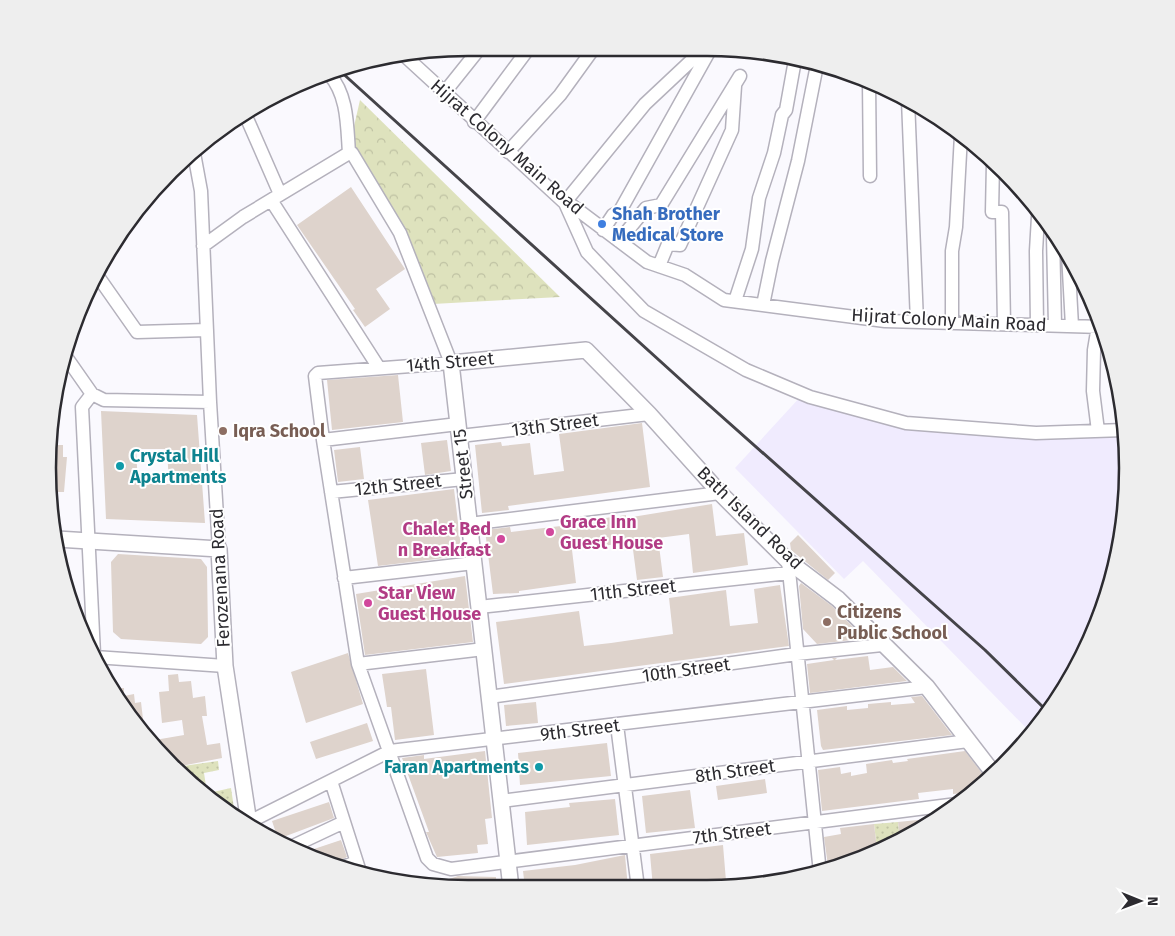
<svg xmlns="http://www.w3.org/2000/svg" width="1175" height="936" font-family="'Fira Sans',sans-serif">
  <defs>
    <pattern id="grass-dots" width="8" height="8" patternUnits="userSpaceOnUse" patternTransform="scale(1.25)"><rect width="8" height="8" fill="#dee2bd"/><path d="M2 2h.1M6 6h.1" fill="none" stroke="#bfc2a3" stroke-width="1.8" stroke-linecap="round"/></pattern>
    <pattern id="park-crowns" width="20" height="18" patternUnits="userSpaceOnUse" patternTransform="scale(1.25)"><rect width="20" height="18" fill="#dee2bd"/><path d="M2 6a3 3 0 1 1 6 0M12 15a3 3 0 1 1 6 0" fill="none" stroke="#bfc2a3"/></pattern>
  </defs>
  <rect width="100%" height="100%" fill="#faf9fe"/>
  <path fill="#f0ebfe" d="M 802,395 L 870,414 L 1125,434 L 1127,496 L 1113,577 L 1084,654 L 1040,724 L 1032,734 L 863,561 L 844,579 L 735,468 Z"/>
  <path fill="url(#grass-dots)" d="M 218,761 L 219,770 L 204,773 L 206,786 L 197,787 L 176,767 Z
    M 231,788 L 235,815 L 212,802 L 204,794 Z
    M 898,822 L 900,839 L 877,849 L 874,824 Z"/>
  <path fill="url(#park-crowns)" d="M 360,100 L 560,297 L 433,304 L 350,144 Z"/>
  <path fill="#ded3cc" fill-rule="evenodd" d="M 351,187 L 405,269 L 376,289 L 390,309 L 365,327 L 353,310 L 355,309 L 297,225 Z
    M 398,375 L 403,422 L 332,430 L 327,380 Z
    M 101,411 L 197,415 L 205,523 L 106,519 ZM 136,449 L 167,449 L 169,484 L 138,484 Z
    M 642,423 L 650,487 L 508,506 L 509,510 L 482,513 L 475,445 L 501,442 L 502,446 L 530,443 L 534,475 L 564,471 L 559,434 Z
    M 447,440 L 451,471 L 425,475 L 421,443 Z
    M 50,445 L 63,445 L 63,457 L 67,457 L 64,492 L 51,492 L 48,468 Z
    M 360,447 L 364,479 L 338,482 L 334,450 Z
    M 454,489 L 462,556 L 378,566 L 368,500 Z
    M 712,504 L 716,536 L 744,533 L 748,565 L 693,573 L 689,534 L 658,538 L 663,577 L 637,580 L 632,542 L 572,550 L 576,583 L 519,591 L 519,593 L 493,594 L 485,530 L 510,527 L 511,532 L 569,525 L 600,522 L 599,519 L 626,515 L 626,518 Z
    M 798,535 L 835,573 L 828,580 L 791,550 L 790,543 Z
    M 118,554 L 201,559 L 207,567 L 208,637 L 201,644 L 121,639 L 113,632 L 111,562 Z
    M 465,576 L 473,642 L 365,655 L 356,594 Z
    M 801,583 L 832,606 L 858,632 L 852,640 L 817,644 L 803,629 L 799,586 Z
    M 780,585 L 789,646 L 504,684 L 496,622 L 579,611 L 584,646 L 611,643 L 673,634 L 669,598 L 726,590 L 730,626 L 758,623 L 754,589 Z
    M 348,653 L 363,704 L 306,723 L 291,672 Z
    M 868,656 L 870,670 L 893,667 L 907,681 L 810,693 L 807,664 L 834,660 L 832,658 L 837,658 L 835,660 Z
    M 426,669 L 434,735 L 395,740 L 391,707 L 387,707 L 382,674 Z
    M 178,674 L 179,682 L 191,681 L 193,698 L 205,696 L 207,716 L 202,716 L 207,745 L 220,743 L 222,758 L 176,767 L 149,741 L 184,735 L 182,720 L 162,723 L 159,692 L 169,691 L 168,675 Z
    M 124,688 L 124,696 L 134,694 L 135,703 L 141,702 L 143,719 L 134,721 L 112,689 Z
    M 922,696 L 952,735 L 823,750 L 821,746 L 817,710 L 847,706 L 847,710 L 868,708 L 868,704 L 891,702 L 891,705 L 915,703 L 911,697 Z
    M 536,702 L 538,723 L 506,726 L 504,705 Z
    M 367,723 L 373,741 L 316,759 L 310,742 Z
    M 607,743 L 611,776 L 520,785 L 518,753 Z
    M 485,751 L 492,818 L 485,819 L 488,844 L 477,845 L 478,853 L 437,857 L 426,832 L 429,832 L 402,758 L 424,755 L 424,759 Z
    M 965,751 L 988,781 L 974,792 L 953,794 L 953,789 L 918,793 L 919,799 L 822,811 L 818,770 L 840,767 L 841,774 L 851,772 L 851,776 L 867,773 L 866,764 L 892,760 L 893,763 L 908,761 L 907,759 Z
    M 765,779 L 767,793 L 718,800 L 716,786 Z
    M 690,790 L 695,828 L 646,833 L 642,796 Z
    M 615,799 L 619,835 L 527,845 L 525,812 L 570,807 L 569,803 Z
    M 329,802 L 334,818 L 278,839 L 272,821 Z
    M 937,818 L 917,832 L 900,839 L 898,822 Z
    M 874,824 L 877,849 L 835,866 L 828,866 L 824,837 L 841,834 L 840,828 Z
    M 341,840 L 347,857 L 337,862 L 331,864 L 302,853 Z
    M 723,845 L 726,881 L 678,888 L 653,888 L 650,854 Z
    M 625,855 L 628,888 L 525,888 L 523,871 L 575,865 Z
    M 458,876 L 496,877 L 496,888 L 432,885 Z"/>
  <g fill="none" stroke-linecap="round" stroke-linejoin="round">
    <g stroke="#b4b1bc" stroke-width="15">
      <path id="minor" d="M 405,56 L 565,203 L 566,201 L 647,262 L 685,275 L 724,300 L 885,321 L 1102,327
        M 329,74 C 348,95 347,126 349,153
        M 869,82 L 870,176
        M 444,93 L 480,48
        M 908,100 L 917,322
        M 245,114 L 280,194
        M 474,122 L 529,48
        M 508,152 L 560,95 L 594,48
        M 194,153 L 201,191 L 210,402 L 219,549
        M 349,153 L 352,153 L 400,233 L 451,363 L 318,373 L 315,376 L 323,440 L 358,664 L 427,858 L 433,864 L 451,869 L 957,804
        M 993,163 L 992,212 L 1002,212 L 1004,324
        M 271,200 L 379,368
        M 566,201 L 645,104 L 694,58 L 704,60
        M 565,203 L 587,252 L 644,311 L 746,370 L 810,397 L 906,423 L 1036,433 L 1124,430
        M 603,230 L 613,215 L 620,211 L 711,48
        M 1053,236 L 1055,325
        M 619,241 L 646,208 L 661,205 L 740,76
        M 203,246 L 243,217 L 349,153
        M 1068,253 L 1072,326
        M 659,266 L 668,244 L 680,245 L 732,130 L 735,86
        M 97,275 L 137,332 L 207,330
        M 735,301 L 752,249 L 759,198 L 774,153 L 782,115 L 786,110 L 795,60
        M 763,305 L 772,261 L 798,161 L 817,65
        M 952,323 L 952,251 L 956,227 L 961,135
        M 1037,325 L 1036,251 L 1038,217
        M 64,354 L 92,394 L 104,400 L 210,402
        M 92,394 L 82,407 L 94,654
        M 1098,431 L 1093,391 L 1094,350 L 1099,320
        M 460,436 L 649,414
        M 323,440 L 458,424
        M 331,492 L 464,479
        M 469,524 L 720,493
        M 788,561 L 820,873
        M 344,578 L 474,563
        M 479,607 L 788,573
        M 95,657 L 225,666
        M 358,664 L 484,649
        M 489,697 L 797,654 L 882,645
        M 617,725 L 638,888
        M 331,781 L 360,872
        M 501,801 L 968,741
        M 249,822 L 390,751 L 927,687
        M 291,847 L 344,822
        M 343,867 L 356,862"/>
    </g>
    <g stroke="#b4b1bc" stroke-width="18">
      <path id="tertiary" d="M 57,539 L 219,549 L 225,666 L 249,823
        M 511,888 L 451,363 L 586,350 L 649,414 L 720,493 L 788,561 L 838,599 L 927,687 L 994,774"/>
    </g>
    <use href="#minor" stroke="#fff" stroke-width="12"/>
    <use href="#tertiary" stroke="#fff" stroke-width="15"/>
    <path stroke="#454449" stroke-width="3" d="M 339,70 L 692,390 L 985,650 L 1048,712"/>
  </g>
  <circle fill="#3f7fe0" stroke="#fff" stroke-width="2" cx="602" cy="224" r="5"/>
  <g fill="#8d6e63" stroke="#fff" stroke-width="2">
    <circle cx="223" cy="431" r="5"/>
    <circle cx="827" cy="622" r="5"/>
  </g>
  <g fill="#0f9aa8" stroke="#fff" stroke-width="2">
    <circle cx="120" cy="466" r="5"/>
    <circle cx="539" cy="767" r="5"/>
  </g>
  <g fill="#d1479c" stroke="#fff" stroke-width="2">
    <circle cx="550" cy="532" r="5"/>
    <circle cx="501" cy="539" r="5"/>
    <circle cx="368" cy="603" r="5"/>
  </g>
  <g text-anchor="middle" dominant-baseline="central" stroke-width="4" stroke-linejoin="round" paint-order="stroke">
    <g font-size="18" fill="#2c2b30" stroke="#fff">
      <text transform="translate(507 147) rotate(41)">Hijrat Colony Main Road</text>
      <text transform="translate(949 320) rotate(3)">Hijrat Colony Main Road</text>
      <text transform="translate(450 362) rotate(-5)">14th Street</text>
      <text transform="translate(555 425) rotate(-7)">13th Street</text>
      <text transform="translate(463 464) rotate(-96)">Street 15</text>
      <text transform="translate(398 485) rotate(-6)">12th Street</text>
      <text transform="translate(750 518) rotate(44)">Bath Island Road</text>
      <text transform="translate(220 578) rotate(-93)">Ferozenana Road</text>
      <text transform="translate(633 590) rotate(-6)">11th Street</text>
      <text transform="translate(686 670) rotate(-8)">10th Street</text>
      <text transform="translate(580 730) rotate(-7)">9th Street</text>
      <text transform="translate(735 771) rotate(-8)">8th Street</text>
      <text transform="translate(732 833) rotate(-7)">7th Street</text>
    </g>
    <g font-size="18" font-weight="bold" fill="#366cbe" stroke="#fff" text-anchor="start">
      <text x="612" y="214">Shah Brother<tspan x="612" dy="21">Medical Store</tspan></text>
    </g>
    <g font-size="18" font-weight="bold" fill="#785e54" stroke="#fff" text-anchor="start">
      <text x="233" y="431">Iqra School</text>
      <text x="837" y="612">Citizens<tspan x="837" dy="21">Public School</tspan></text>
    </g>
    <g font-size="18" font-weight="bold" fill="#0d838f" stroke="#fff" text-anchor="start">
      <text x="130" y="456">Crystal Hill<tspan x="130" dy="21">Apartments</tspan></text>
      <text x="529" y="767" text-anchor="end">Faran Apartments</text>
    </g>
    <g font-size="18" font-weight="bold" fill="#b23c85" stroke="#fff" text-anchor="start">
      <text x="560" y="522">Grace Inn<tspan x="560" dy="21">Guest House</tspan></text>
      <text x="491" y="529" text-anchor="end">Chalet Bed<tspan x="491" dy="21">n Breakfast</tspan></text>
      <text x="378" y="593">Star View<tspan x="378" dy="21">Guest House</tspan></text>
    </g>
  </g>
  <path d="M0 0H1175V936H0ZM468 56H707A412 412 0 0 1 1119 468V468A412 412 0 0 1 707 880H468A412 412 0 0 1 56 468V468A412 412 0 0 1 468 56Z" fill="#eee" fill-rule="evenodd"/>
  <path fill="none" stroke="#2c2b30" stroke-width="2.5" d="M468 56H707A412 412 0 0 1 1119 468V468A412 412 0 0 1 707 880H468A412 412 0 0 1 56 468V468A412 412 0 0 1 468 56Z"/>
  <g transform="translate(1140 901) rotate(91)" stroke="#ffffff" stroke-width="4" paint-order="stroke">
  <path d="M0-4L9 19L0 12L-9 19Z" fill="#2c2b30"/>
  <text y="-8" font-size="14" font-weight="bold" text-anchor="middle" fill="#2c2b30">N</text>
  </g>
</svg>
